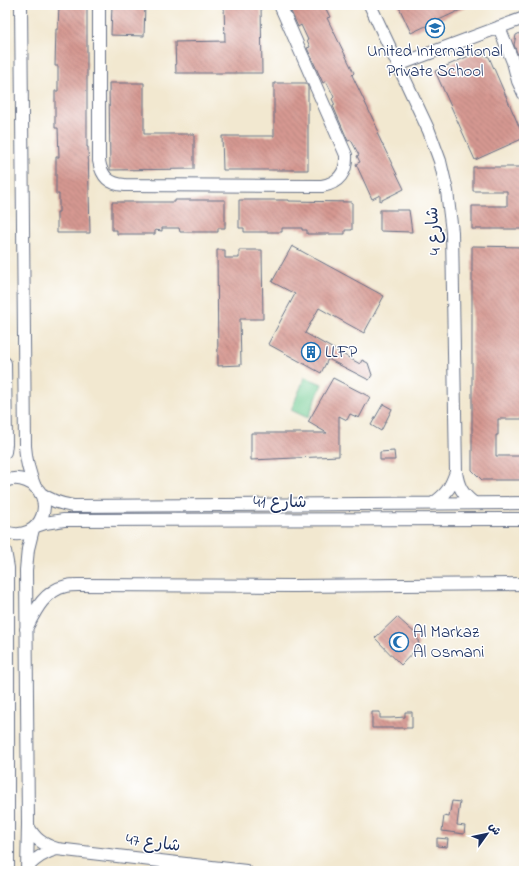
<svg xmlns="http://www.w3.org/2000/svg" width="529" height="876" font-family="'Indie Flower','Playpen Sans Arabic',sans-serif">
  <defs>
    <pattern id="building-back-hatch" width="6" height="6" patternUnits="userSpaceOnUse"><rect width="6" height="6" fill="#d59891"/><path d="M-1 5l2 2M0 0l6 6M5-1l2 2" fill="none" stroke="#ac7c7a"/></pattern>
  </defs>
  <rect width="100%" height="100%" fill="#fff"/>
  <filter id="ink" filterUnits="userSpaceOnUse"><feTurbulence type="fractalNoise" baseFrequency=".025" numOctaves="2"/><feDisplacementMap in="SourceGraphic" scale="8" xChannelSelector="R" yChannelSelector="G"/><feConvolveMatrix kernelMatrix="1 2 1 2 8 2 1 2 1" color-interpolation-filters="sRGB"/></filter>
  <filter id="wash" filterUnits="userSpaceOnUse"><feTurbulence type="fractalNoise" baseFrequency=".012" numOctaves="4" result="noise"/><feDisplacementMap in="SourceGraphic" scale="16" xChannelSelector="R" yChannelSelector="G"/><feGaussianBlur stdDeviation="0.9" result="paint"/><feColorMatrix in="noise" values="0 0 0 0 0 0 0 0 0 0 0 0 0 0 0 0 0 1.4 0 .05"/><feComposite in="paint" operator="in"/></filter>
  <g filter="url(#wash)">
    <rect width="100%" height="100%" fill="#f2e8d0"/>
    <path fill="#71cb92" stroke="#467d78" d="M 305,377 L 322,384 L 308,418 L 291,410 Z"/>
    <g id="blocks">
      <path fill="url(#building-back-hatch)" d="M 59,5 L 87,5 L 87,147 L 88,147 L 90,233 L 57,233 L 57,212 L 59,212 L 59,194 L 56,194 L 56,157 L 59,157 L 58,128 L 55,128 L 55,91 L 58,91 L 58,66 L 55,66 L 56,29 L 58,29 Z
        M 112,5 L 145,5 L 144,36 L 111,35 Z
        M 224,5 L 261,5 L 262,73 L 176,73 L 175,42 L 225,41 Z
        M 288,5 L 324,5 L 330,17 L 327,18 L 354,73 L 352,75 L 379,132 L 377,133 L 404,189 L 380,201 L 380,195 L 372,199 L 356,164 L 360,162 L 357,156 L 359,155 L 351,140 L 348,141 L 333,106 L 335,105 L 332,99 L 334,97 L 326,81 L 323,83 L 307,48 L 310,47 L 307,40 L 308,40 L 301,25 L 298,27 Z
        M 398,5 L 471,5 L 411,33 Z
        M 524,31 L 524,70 L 514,45 L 516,35 Z
        M 478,52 L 489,57 L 524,138 L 475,160 L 435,71 Z
        M 109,83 L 144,83 L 144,134 L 194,134 L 194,169 L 110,170 Z
        M 274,83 L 306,83 L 308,87 L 308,170 L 223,170 L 222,136 L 274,136 Z
        M 473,167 L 524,167 L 524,229 L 472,229 L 472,206 L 507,206 L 507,191 L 473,191 Z
        M 175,200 L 225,200 L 225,228 L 218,228 L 218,232 L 180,232 L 179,228 L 162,228 L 162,231 L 155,230 L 155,234 L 117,234 L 117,230 L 112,230 L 112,202 L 175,202 Z
        M 239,200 L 289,200 L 289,201 L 352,202 L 352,230 L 345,230 L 345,234 L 307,234 L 307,230 L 302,230 L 302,228 L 282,228 L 282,232 L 244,232 L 244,228 L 239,228 Z
        M 380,210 L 409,210 L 412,232 L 380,231 Z
        M 292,246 L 384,296 L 364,333 L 319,308 L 305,333 L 360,364 L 362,360 L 368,363 L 372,375 L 369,380 L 328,359 L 321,373 L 268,344 L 295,294 L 272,282 Z
        M 472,246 L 524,247 L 524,417 L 523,417 L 523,419 L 498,419 L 498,435 L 496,435 L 496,456 L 524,456 L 524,480 L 482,480 L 472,470 Z
        M 217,250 L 225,250 L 225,258 L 239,258 L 239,250 L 262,250 L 263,319 L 240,319 L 241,365 L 218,366 Z
        M 333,378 L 370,397 L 359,418 L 350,414 L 347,420 L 339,416 L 339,456 L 251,460 L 251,433 L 327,433 L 308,422 Z
        M 383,404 L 392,409 L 381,431 L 371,425 Z
        M 394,451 L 395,460 L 380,460 L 380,452 Z
        M 397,617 L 417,635 L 419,646 L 401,665 L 375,638 Z
        M 372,712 L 380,712 L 380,718 L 391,718 L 405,717 L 405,712 L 412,712 L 412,728 L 372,728 Z
        M 452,801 L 460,802 L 457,825 L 465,826 L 464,834 L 442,831 L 444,816 L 449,817 Z
        M 437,838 L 448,839 L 447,847 L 437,846 Z"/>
    </g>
  </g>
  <g filter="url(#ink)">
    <use href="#blocks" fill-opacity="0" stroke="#667086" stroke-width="1"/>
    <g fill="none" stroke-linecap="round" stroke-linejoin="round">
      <g stroke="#667086" stroke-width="14">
        <path id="minor" d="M 21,5 L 25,446 C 26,460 29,473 35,487
          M 99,5 L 99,161 C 102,177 109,184 125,185 L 322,186 C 339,183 347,172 346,155 L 280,5
          M 370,5 L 429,131 L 440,161 L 447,191 L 452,232 L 456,472 C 458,486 462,494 474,503
          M 499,27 L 513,62 L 518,81 L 524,94
          M 398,65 L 524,18
          M 5,363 L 6,444 L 5,452
          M 5,481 C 12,478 19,478 26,481 C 59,494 43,545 5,532
          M 40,493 C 51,501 60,504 73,506 L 524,503
          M 432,504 C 446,495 451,487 456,472
          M 36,526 L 45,523 L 64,520 L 524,519
          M 5,551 L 8,568 L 8,871
          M 26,629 C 35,611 44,591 66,586 C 70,585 74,585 78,585 L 294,586 L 524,584
          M 28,826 C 35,839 42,844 57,849 L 246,871
          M 27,867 C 36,858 45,852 57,849
          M 27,871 L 28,825 L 26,570 L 28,549 L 33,529"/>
      </g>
      <use href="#minor" stroke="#fff" stroke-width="12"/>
    </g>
  </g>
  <defs>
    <g id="school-ring" transform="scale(1)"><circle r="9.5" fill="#fff" stroke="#1f6fb2" stroke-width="1.5"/><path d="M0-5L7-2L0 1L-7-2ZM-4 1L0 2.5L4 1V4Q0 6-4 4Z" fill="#1f6fb2"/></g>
    <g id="building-ring" transform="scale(1)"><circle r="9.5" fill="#fff" stroke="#1f6fb2" stroke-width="1.5"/><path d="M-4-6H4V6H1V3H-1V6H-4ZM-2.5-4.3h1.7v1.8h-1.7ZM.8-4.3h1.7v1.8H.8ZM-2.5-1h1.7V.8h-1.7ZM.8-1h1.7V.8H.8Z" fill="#1f6fb2"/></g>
    <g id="mosque-ring" transform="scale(1)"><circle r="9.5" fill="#fff" stroke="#1f6fb2" stroke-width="1.5"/><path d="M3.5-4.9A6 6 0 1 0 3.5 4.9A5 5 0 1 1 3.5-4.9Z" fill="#1f6fb2"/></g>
  </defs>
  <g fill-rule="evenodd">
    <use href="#school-ring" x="435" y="28"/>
    <use href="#building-ring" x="311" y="352"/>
    <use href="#mosque-ring" x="399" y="642"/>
  </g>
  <g text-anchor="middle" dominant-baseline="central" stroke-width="3" stroke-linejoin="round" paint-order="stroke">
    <g font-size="17" fill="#1b2f5e" stroke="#fff" text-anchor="start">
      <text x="435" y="51" text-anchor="middle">United International<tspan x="435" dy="20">Private School</tspan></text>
      <text x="325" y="352">LLFP</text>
      <text x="413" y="632">Al Markaz<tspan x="413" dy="20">Al Osmani</tspan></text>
    </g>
    <g font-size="17" fill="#1b2f5e" stroke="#fff">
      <text transform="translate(434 231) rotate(-94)">شارع 4</text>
      <text x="280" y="502">شارع 41</text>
      <text transform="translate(153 843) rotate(7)">شارع 47</text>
    </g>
  </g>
  <rect width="529" height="876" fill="none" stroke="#fff" stroke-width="20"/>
  <g transform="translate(487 834) rotate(57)" stroke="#ffffff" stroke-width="3" paint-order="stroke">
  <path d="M0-3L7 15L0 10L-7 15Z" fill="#1b2f5e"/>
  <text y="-6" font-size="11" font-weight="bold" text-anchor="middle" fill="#1b2f5e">ش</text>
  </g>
</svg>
